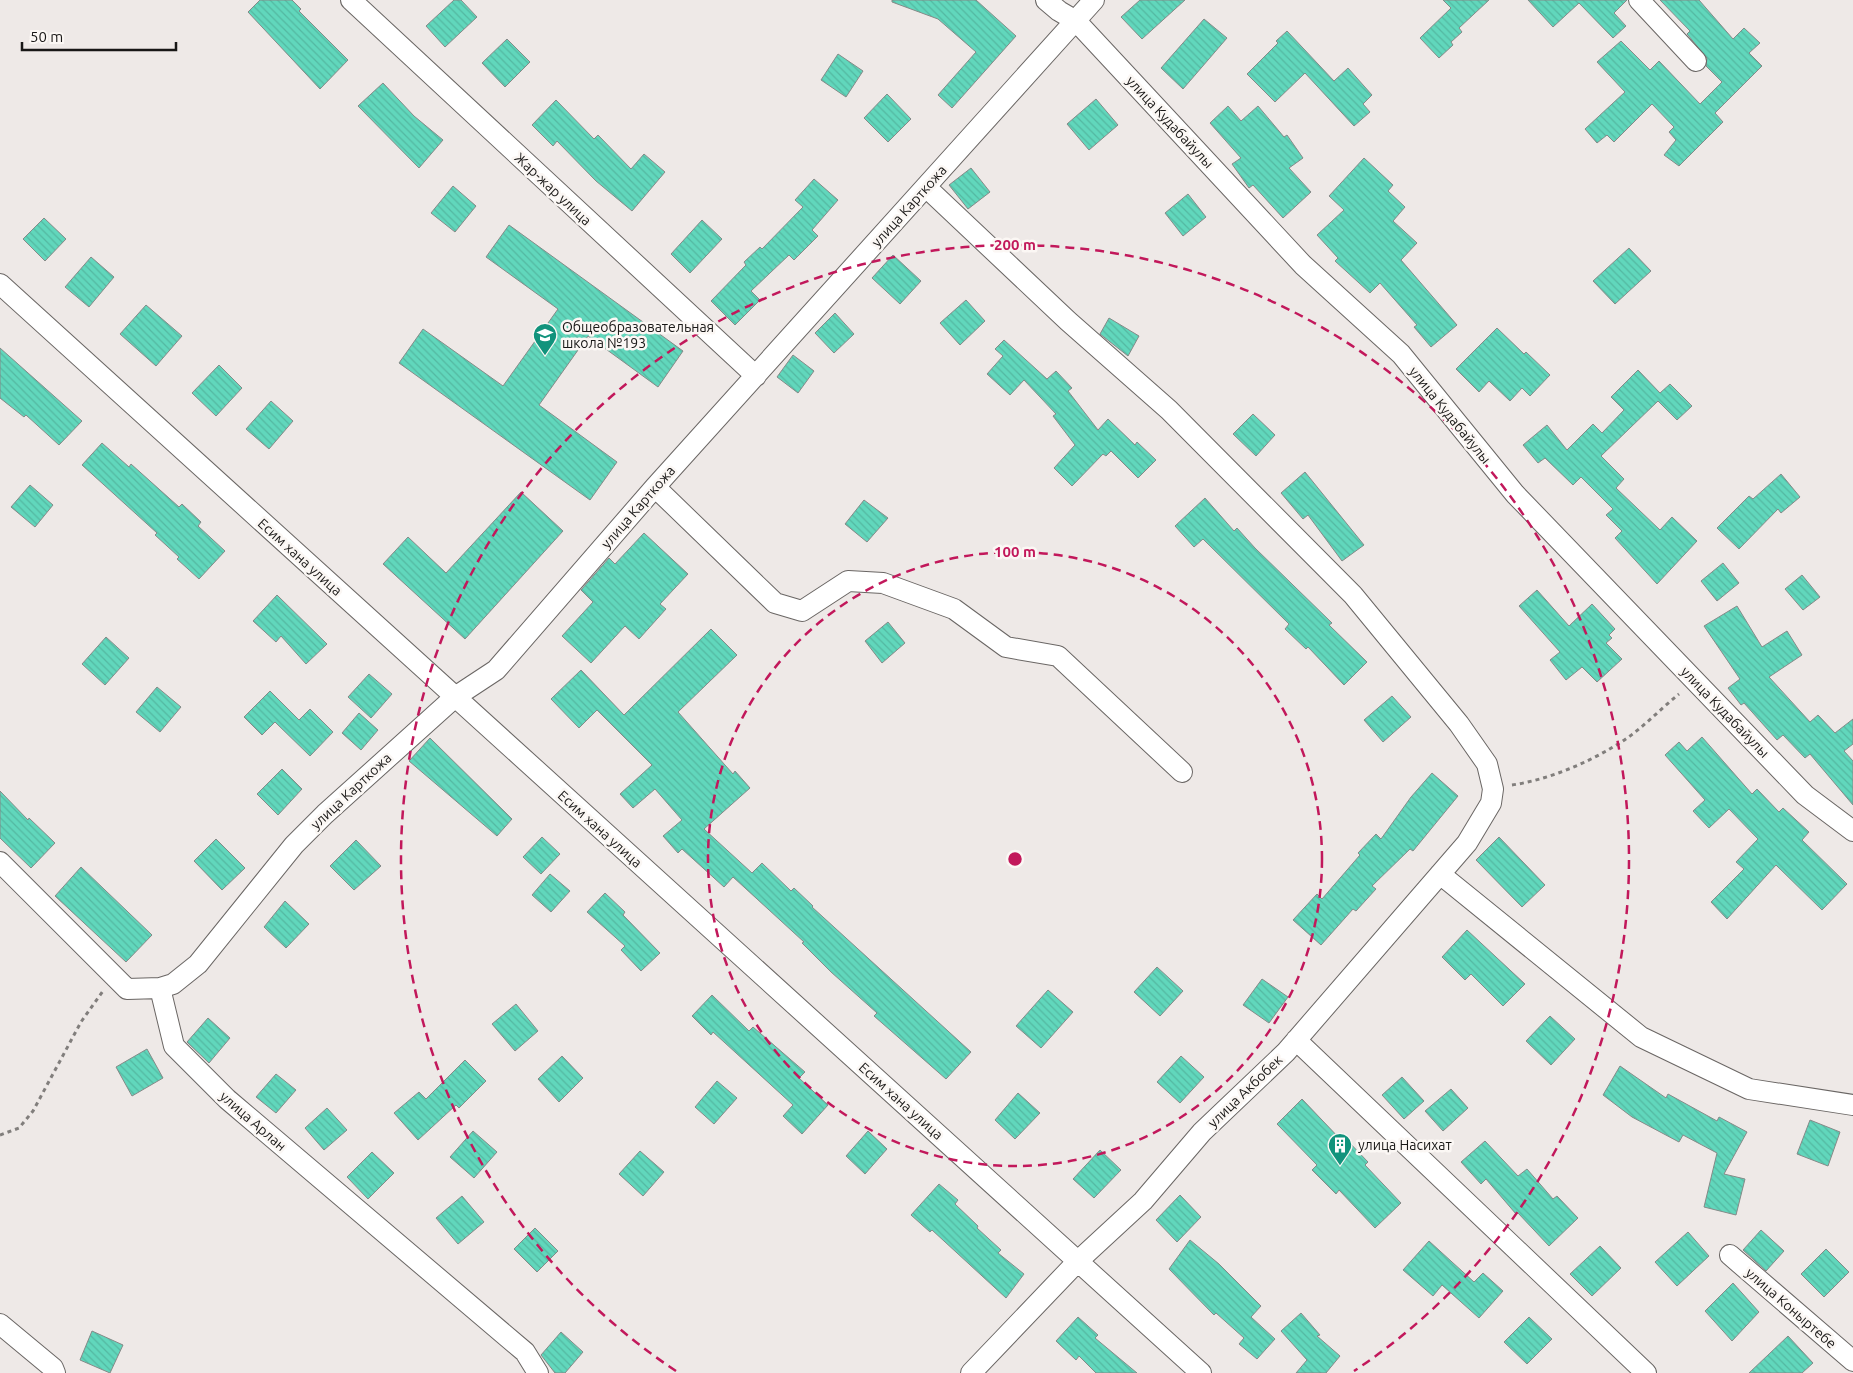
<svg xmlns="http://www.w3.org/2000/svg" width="1853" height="1373" font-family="Ubuntu,sans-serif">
  <defs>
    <pattern id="building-back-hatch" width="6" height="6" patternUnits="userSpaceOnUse" patternTransform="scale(1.25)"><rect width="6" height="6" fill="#61d7bc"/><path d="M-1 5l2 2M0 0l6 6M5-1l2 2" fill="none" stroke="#54b8a1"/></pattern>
  </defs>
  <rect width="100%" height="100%" fill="#eee9e7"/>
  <path fill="url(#building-back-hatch)" stroke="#858a88" d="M 260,0 L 292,0 L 301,9 L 299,11 L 348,60 L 320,89 L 248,12 Z
    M 454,0 L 461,0 L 477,17 L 445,47 L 426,26 Z
    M 892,0 L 976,0 L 1016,36 L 952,108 L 938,95 L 976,52 L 938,19 L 892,2 Z
    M 1140,0 L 1185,0 L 1142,39 L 1121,17 Z
    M 1443,0 L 1489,0 L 1459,28 L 1462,32 L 1451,42 L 1453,45 L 1439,58 L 1420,38 L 1451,8 Z
    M 1528,0 L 1627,0 L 1614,13 L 1626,26 L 1613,38 L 1579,3 L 1553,27 Z
    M 1660,0 L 1699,0 L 1733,39 L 1744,28 L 1760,43 L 1749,53 L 1762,66 L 1715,113 L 1723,122 L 1679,166 L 1664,155 L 1676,140 L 1669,132 L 1674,127 L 1652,104 L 1614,142 L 1607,135 L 1597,143 L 1585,129 L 1625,92 L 1597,62 L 1621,41 L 1650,70 L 1659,61 L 1700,104 L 1722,82 L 1706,66 L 1707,58 L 1687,34 L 1690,31 Z
    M 1204,19 L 1227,38 L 1183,89 L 1161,68 Z
    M 1287,31 L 1334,81 L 1348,68 L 1372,95 L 1363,104 L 1370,112 L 1354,126 L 1305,73 L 1275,102 L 1247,74 L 1278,43 L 1276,41 Z
    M 507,39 L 530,62 L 505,87 L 482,63 Z
    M 838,54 L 863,71 L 846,97 L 821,80 Z
    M 383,83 L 414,116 L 443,140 L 419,168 L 358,106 Z
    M 887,94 L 911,119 L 888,142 L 864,118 Z
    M 1096,99 L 1118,125 L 1089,150 L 1067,124 Z
    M 556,100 L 594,139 L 598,135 L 631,169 L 644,154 L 665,172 L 632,211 L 596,181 L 557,141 L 553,146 L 532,125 Z
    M 1228,106 L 1241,121 L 1258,106 L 1284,137 L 1287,135 L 1303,158 L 1289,168 L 1311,192 L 1283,218 L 1253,185 L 1249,188 L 1232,164 L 1241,158 L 1210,123 Z
    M 1364,158 L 1393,185 L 1388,191 L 1405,207 L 1393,221 L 1417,243 L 1401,260 L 1457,325 L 1431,347 L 1414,327 L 1417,325 L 1380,283 L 1370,293 L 1335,261 L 1338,258 L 1317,235 L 1344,210 L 1329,196 Z
    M 971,168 L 990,192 L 968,209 L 949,185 Z
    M 814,179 L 838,200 L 812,230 L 818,236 L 794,260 L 789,255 L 751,291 L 760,300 L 735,325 L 711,301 L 746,265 L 744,262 L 760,247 L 762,249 L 803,207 L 795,200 Z
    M 453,186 L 476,206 L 455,232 L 431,213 Z
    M 1188,194 L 1206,217 L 1183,236 L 1165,213 Z
    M 44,218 L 66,239 L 45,261 L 23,239 Z
    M 702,220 L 722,239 L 690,273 L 671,254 Z
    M 509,225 L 683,351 L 658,387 L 588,336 L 539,405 L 617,462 L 590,500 L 399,363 L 423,329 L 503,386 L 558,309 L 486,257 Z
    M 1629,248 L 1651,271 L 1615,304 L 1593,281 Z
    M 893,255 L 921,281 L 900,304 L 872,278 Z
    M 91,257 L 114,277 L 89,307 L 65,287 Z
    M 966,300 L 985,321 L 960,345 L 940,323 Z
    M 146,305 L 182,336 L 156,366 L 120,334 Z
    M 835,313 L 854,334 L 834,353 L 815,333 Z
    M 1109,318 L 1139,336 L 1128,356 L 1100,334 Z
    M 1497,328 L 1524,354 L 1526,352 L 1550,375 L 1530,396 L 1522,388 L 1510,401 L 1489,381 L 1479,392 L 1456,369 Z
    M 1004,340 L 1047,379 L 1056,371 L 1072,388 L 1068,391 L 1098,430 L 1108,419 L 1135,445 L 1137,442 L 1156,460 L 1138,478 L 1111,451 L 1106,456 L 1103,454 L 1072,486 L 1054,468 L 1075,445 L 1053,416 L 1056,414 L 1024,380 L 1010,395 L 987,374 L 1003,356 L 995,349 Z
    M 0,348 L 82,421 L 59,445 L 26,415 L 24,417 L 0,398 Z
    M 793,355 L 814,371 L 798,393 L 777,377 Z
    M 219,365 L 242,388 L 216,416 L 192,393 Z
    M 1638,370 L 1660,393 L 1670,384 L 1692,406 L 1677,420 L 1658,401 L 1601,456 L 1624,479 L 1616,488 L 1660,530 L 1672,517 L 1697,541 L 1657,584 L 1615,538 L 1622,531 L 1606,515 L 1613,509 L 1581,477 L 1573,485 L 1545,458 L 1538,463 L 1523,445 L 1547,425 L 1567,450 L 1593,424 L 1602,433 L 1624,410 L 1611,397 Z
    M 271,401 L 293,421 L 269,449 L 246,429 Z
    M 1253,414 L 1275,435 L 1256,456 L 1233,434 Z
    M 102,443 L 129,467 L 131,464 L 179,507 L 182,504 L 201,522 L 198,526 L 225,551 L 199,579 L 177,559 L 179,557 L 155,535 L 157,533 L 82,465 Z
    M 1305,472 L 1364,545 L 1342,561 L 1308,515 L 1303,519 L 1281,493 Z
    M 1781,474 L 1800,497 L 1781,513 L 1778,509 L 1739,549 L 1717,528 L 1749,496 L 1753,499 Z
    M 30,485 L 53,505 L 35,527 L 11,507 Z
    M 521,492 L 563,531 L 465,639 L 383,564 L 408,537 L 446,573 Z
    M 1205,498 L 1234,531 L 1237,528 L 1255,548 L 1332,623 L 1329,625 L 1367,662 L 1344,685 L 1308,647 L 1306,649 L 1285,629 L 1289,624 L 1203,539 L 1194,547 L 1175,526 Z
    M 864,500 L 888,518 L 867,542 L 845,524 Z
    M 644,533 L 688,574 L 660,604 L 666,609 L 639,639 L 625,626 L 591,663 L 562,636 L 593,602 L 581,590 L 609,558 L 615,564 Z
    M 1723,563 L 1739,583 L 1717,601 L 1701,581 Z
    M 1802,575 L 1820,597 L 1803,610 L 1785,589 Z
    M 1537,590 L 1569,626 L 1592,604 L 1615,629 L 1609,635 L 1612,638 L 1606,643 L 1622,659 L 1597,682 L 1582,667 L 1566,680 L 1550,660 L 1560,652 L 1519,606 Z
    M 277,595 L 327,644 L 306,664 L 281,636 L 276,642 L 253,621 Z
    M 1737,606 L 1762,647 L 1787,631 L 1802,655 L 1769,677 L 1810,722 L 1818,715 L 1835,733 L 1853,719 L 1853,744 L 1844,751 L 1853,761 L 1853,805 L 1810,754 L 1805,758 L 1783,735 L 1777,740 L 1744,703 L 1741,705 L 1728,688 L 1740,679 L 1704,626 Z
    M 888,622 L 905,643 L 882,663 L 865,641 Z
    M 711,629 L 737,655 L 678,712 L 733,774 L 735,771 L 750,788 L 704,829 L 752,873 L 762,863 L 791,891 L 794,888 L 813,906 L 812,907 L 971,1052 L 946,1079 L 874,1016 L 877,1013 L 831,972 L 802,943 L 804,942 L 733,877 L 724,887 L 682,849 L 678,853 L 663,836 L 682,820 L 655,789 L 633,808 L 620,794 L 652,765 L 597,710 L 579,728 L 551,699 L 581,670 L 624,715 Z
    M 106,637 L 129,658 L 105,685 L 82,664 Z
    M 369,674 L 392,694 L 371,718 L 348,697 Z
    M 157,687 L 181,707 L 160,732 L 136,712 Z
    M 270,691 L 299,720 L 310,709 L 333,732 L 310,756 L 275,722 L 262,735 L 244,717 Z
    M 1392,696 L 1411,717 L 1383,742 L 1364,720 Z
    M 359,713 L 378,730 L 361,750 L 342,733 Z
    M 1702,737 L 1752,794 L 1757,789 L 1779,812 L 1783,808 L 1809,832 L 1802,840 L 1847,884 L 1822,910 L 1776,865 L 1727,919 L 1711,902 L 1744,869 L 1736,862 L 1758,839 L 1729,809 L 1709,828 L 1693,811 L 1705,800 L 1665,755 L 1679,742 L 1687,751 Z
    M 430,738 L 512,819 L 497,836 L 409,761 Z
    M 282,769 L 302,789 L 278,815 L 257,794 Z
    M 1432,773 L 1458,796 L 1413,851 L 1410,849 L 1372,886 L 1376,889 L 1356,911 L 1353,909 L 1321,945 L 1293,920 L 1317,894 L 1322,899 L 1360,855 L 1358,853 L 1376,834 L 1381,839 L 1411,797 Z
    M 0,791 L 28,820 L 29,818 L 55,843 L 31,868 L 0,838 Z
    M 542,837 L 560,854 L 541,874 L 523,857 Z
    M 1499,837 L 1545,885 L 1522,907 L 1476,860 Z
    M 216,839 L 245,868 L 222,890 L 194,861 Z
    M 356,840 L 381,866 L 354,890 L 330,866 Z
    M 81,867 L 152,935 L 126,962 L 55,896 Z
    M 550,874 L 570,891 L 551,912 L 532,895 Z
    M 605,893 L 625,912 L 623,915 L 660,953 L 641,971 L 621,950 L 625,946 L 587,912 Z
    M 285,901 L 309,924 L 286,948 L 264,927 Z
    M 1467,930 L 1525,984 L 1503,1006 L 1471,974 L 1465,980 L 1442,957 Z
    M 1157,967 L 1183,991 L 1160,1016 L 1134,992 Z
    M 1262,979 L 1288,997 L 1269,1023 L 1243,1005 Z
    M 1048,990 L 1073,1012 L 1041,1048 L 1016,1026 Z
    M 712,995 L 749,1031 L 753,1027 L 805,1072 L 799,1078 L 828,1105 L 802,1134 L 783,1116 L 793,1105 L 713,1032 L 711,1035 L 692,1016 Z
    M 516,1004 L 538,1031 L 515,1051 L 492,1024 Z
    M 1550,1016 L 1575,1039 L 1551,1065 L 1526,1041 Z
    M 208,1018 L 230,1038 L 209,1063 L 187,1042 Z
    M 147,1049 L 163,1078 L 132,1096 L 116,1067 Z
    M 562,1056 L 583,1078 L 559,1102 L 538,1079 Z
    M 1181,1056 L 1204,1077 L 1180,1103 L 1157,1082 Z
    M 465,1060 L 486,1081 L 459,1108 L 456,1105 L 418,1140 L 394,1113 L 419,1092 L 426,1099 Z
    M 1620,1066 L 1666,1098 L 1668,1094 L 1717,1121 L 1719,1117 L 1747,1132 L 1724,1174 L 1745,1179 L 1736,1215 L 1704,1207 L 1717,1153 L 1683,1135 L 1679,1142 L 1632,1117 L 1603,1095 Z
    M 276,1074 L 296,1090 L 276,1113 L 256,1097 Z
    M 1402,1077 L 1424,1101 L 1404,1119 L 1382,1095 Z
    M 717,1081 L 737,1098 L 714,1124 L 695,1107 Z
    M 1451,1089 L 1468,1108 L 1443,1131 L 1425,1111 Z
    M 1018,1093 L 1040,1113 L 1015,1139 L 995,1120 Z
    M 1302,1099 L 1342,1141 L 1345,1138 L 1368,1162 L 1365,1165 L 1401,1203 L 1375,1228 L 1339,1190 L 1336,1194 L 1312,1170 L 1317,1165 L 1277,1124 Z
    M 327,1108 L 347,1130 L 324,1150 L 305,1128 Z
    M 1810,1120 L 1840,1132 L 1828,1166 L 1797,1154 Z
    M 473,1131 L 497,1152 L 474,1178 L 450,1157 Z
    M 868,1131 L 887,1149 L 865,1174 L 846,1156 Z
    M 1485,1141 L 1518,1176 L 1527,1169 L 1553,1199 L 1557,1196 L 1578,1218 L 1549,1246 L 1518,1213 L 1516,1214 L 1486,1179 L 1481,1184 L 1461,1162 Z
    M 1100,1150 L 1121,1170 L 1094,1198 L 1073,1179 Z
    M 640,1151 L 664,1172 L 643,1196 L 619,1174 Z
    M 372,1152 L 394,1173 L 368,1199 L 347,1177 Z
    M 939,1184 L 958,1200 L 955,1204 L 978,1226 L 977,1228 L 1001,1250 L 998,1253 L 1024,1274 L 1006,1298 L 932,1230 L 930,1232 L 911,1215 Z
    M 1180,1195 L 1201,1217 L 1177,1242 L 1156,1220 Z
    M 462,1196 L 484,1222 L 458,1244 L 436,1218 Z
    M 535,1228 L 558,1251 L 537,1272 L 514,1249 Z
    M 1761,1230 L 1784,1251 L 1766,1271 L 1743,1250 Z
    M 1688,1232 L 1709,1256 L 1677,1286 L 1655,1262 Z
    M 1190,1240 L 1219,1264 L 1261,1306 L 1251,1317 L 1275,1339 L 1257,1359 L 1239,1344 L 1244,1338 L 1216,1313 L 1214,1315 L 1169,1269 Z
    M 1429,1241 L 1474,1282 L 1483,1273 L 1503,1291 L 1479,1318 L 1442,1285 L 1433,1296 L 1403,1270 Z
    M 1600,1246 L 1621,1268 L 1592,1296 L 1570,1274 Z
    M 1826,1249 L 1849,1272 L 1824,1297 L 1801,1274 Z
    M 1733,1283 L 1759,1312 L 1732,1341 L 1705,1311 Z
    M 1301,1313 L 1320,1335 L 1317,1336 L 1340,1356 L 1326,1373 L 1296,1373 L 1307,1360 L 1281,1331 Z
    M 1078,1317 L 1098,1335 L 1095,1338 L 1137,1373 L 1096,1373 L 1079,1356 L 1076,1360 L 1056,1341 Z
    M 1529,1317 L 1552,1339 L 1527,1364 L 1504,1342 Z
    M 92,1331 L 123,1345 L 110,1373 L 80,1360 Z
    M 561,1332 L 583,1352 L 565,1373 L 555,1373 L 541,1355 Z
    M 1788,1336 L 1813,1363 L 1802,1373 L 1749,1373 Z"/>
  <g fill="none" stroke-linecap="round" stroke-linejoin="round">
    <g stroke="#6a6664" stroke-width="22">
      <path id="minor" d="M 351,0 L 756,376
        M 1046,0 L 1059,11 L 1076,21 L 1303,265 L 1401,354 L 1515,494 L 1805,795 L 1853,831
        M 1639,0 L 1696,61
        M 926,187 L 1068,321 L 1169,410 L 1353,595 L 1459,724 L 1487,764 L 1493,789 L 1491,803 L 1467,843 L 1286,1052 L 1202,1132 L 1143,1201 L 1078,1261 L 971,1373
        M 0,284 L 1201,1373
        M 655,487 L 775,603 L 802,611 L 848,581 L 883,583 L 954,609 L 1006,647 L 1058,656 L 1182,772
        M 0,862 L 127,989 L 160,988 L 174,1046 L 227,1099 L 525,1352 L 538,1373
        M 1440,874 L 1641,1037 L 1749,1089 L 1853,1105
        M 160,988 L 173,984 L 198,964 L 294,845 L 325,814 L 455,697 L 496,670 L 655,487 L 1094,0
        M 1296,1040 L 1646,1373
        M 1730,1255 L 1853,1361
        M 0,1324 L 53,1368 L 55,1373"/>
    </g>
    <path stroke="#817e7c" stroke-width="3" stroke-dasharray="4 4" stroke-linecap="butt" d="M 1512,785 C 1546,780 1583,765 1613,747 C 1637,734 1658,711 1679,694
      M 0,1135 L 19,1128 L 33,1111 L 81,1022 L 103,991"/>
    <use href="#minor" stroke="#fff" stroke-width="20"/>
  </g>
  <g fill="none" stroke="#c2185b" stroke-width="2.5" stroke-dasharray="9 6">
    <circle cx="1015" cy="859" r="307"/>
    <path d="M676 1371A614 614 0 1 1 1354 1371"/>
  </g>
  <defs>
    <g id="school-pin" transform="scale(1.25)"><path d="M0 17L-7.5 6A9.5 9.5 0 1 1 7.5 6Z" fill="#11937c" stroke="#fbf7f4"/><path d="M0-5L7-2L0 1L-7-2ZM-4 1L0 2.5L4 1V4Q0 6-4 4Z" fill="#fff"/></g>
    <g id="building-pin" transform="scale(1.25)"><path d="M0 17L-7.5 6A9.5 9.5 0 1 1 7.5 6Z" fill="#11937c" stroke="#fbf7f4"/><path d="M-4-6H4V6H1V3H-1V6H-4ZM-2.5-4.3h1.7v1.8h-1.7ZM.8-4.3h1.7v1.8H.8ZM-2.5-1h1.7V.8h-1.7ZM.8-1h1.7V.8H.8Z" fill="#fff"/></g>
  </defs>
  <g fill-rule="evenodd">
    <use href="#school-pin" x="545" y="335"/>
    <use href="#building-pin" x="1340" y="1145"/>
  </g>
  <g text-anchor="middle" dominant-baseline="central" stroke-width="5" stroke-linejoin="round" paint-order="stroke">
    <g font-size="14" fill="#181716" stroke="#fbf7f4">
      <text transform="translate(1170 122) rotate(47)">улица Кудабайулы</text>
      <text transform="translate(553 189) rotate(43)">Жар-жар улица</text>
      <text transform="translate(909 206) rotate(-48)">улица Карткожа</text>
      <text transform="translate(1450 415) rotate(51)">улица Кудабайулы</text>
      <text transform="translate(638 507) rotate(-49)">улица Карткожа</text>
      <text transform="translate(300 557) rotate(42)">Есим хана улица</text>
      <text transform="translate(1725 712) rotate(46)">улица Кудабайулы</text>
      <text transform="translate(351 791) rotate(-43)">улица Карткожа</text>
      <text transform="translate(600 829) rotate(42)">Есим хана улица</text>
      <text transform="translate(1245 1091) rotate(-44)">улица Акбобек</text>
      <text transform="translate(901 1101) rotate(42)">Есим хана улица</text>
      <text transform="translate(253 1121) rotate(41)">улица Арлан</text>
      <text transform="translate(1791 1308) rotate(41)">улица Коныртебе</text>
    </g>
    <g font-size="14" fill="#181716" stroke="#fbf7f4" text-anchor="start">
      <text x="562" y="327">Общеобразовательная<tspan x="562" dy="16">школа №193</tspan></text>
      <text x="1358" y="1145">улица Насихат</text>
    </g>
  </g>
  <circle cx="1015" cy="859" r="8" fill="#c2185b" stroke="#fbf7f4" stroke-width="2.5"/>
  <g font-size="15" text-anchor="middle" font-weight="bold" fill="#c2185b" stroke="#fbf7f4" stroke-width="5" stroke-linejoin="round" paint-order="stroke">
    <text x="1015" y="250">200 m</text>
    <text x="1015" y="557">100 m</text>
  </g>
  <path d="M22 42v8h154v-8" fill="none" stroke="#181716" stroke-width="2.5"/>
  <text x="30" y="42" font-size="15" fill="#181716" stroke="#fbf7f4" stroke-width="4" paint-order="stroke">50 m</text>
</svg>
